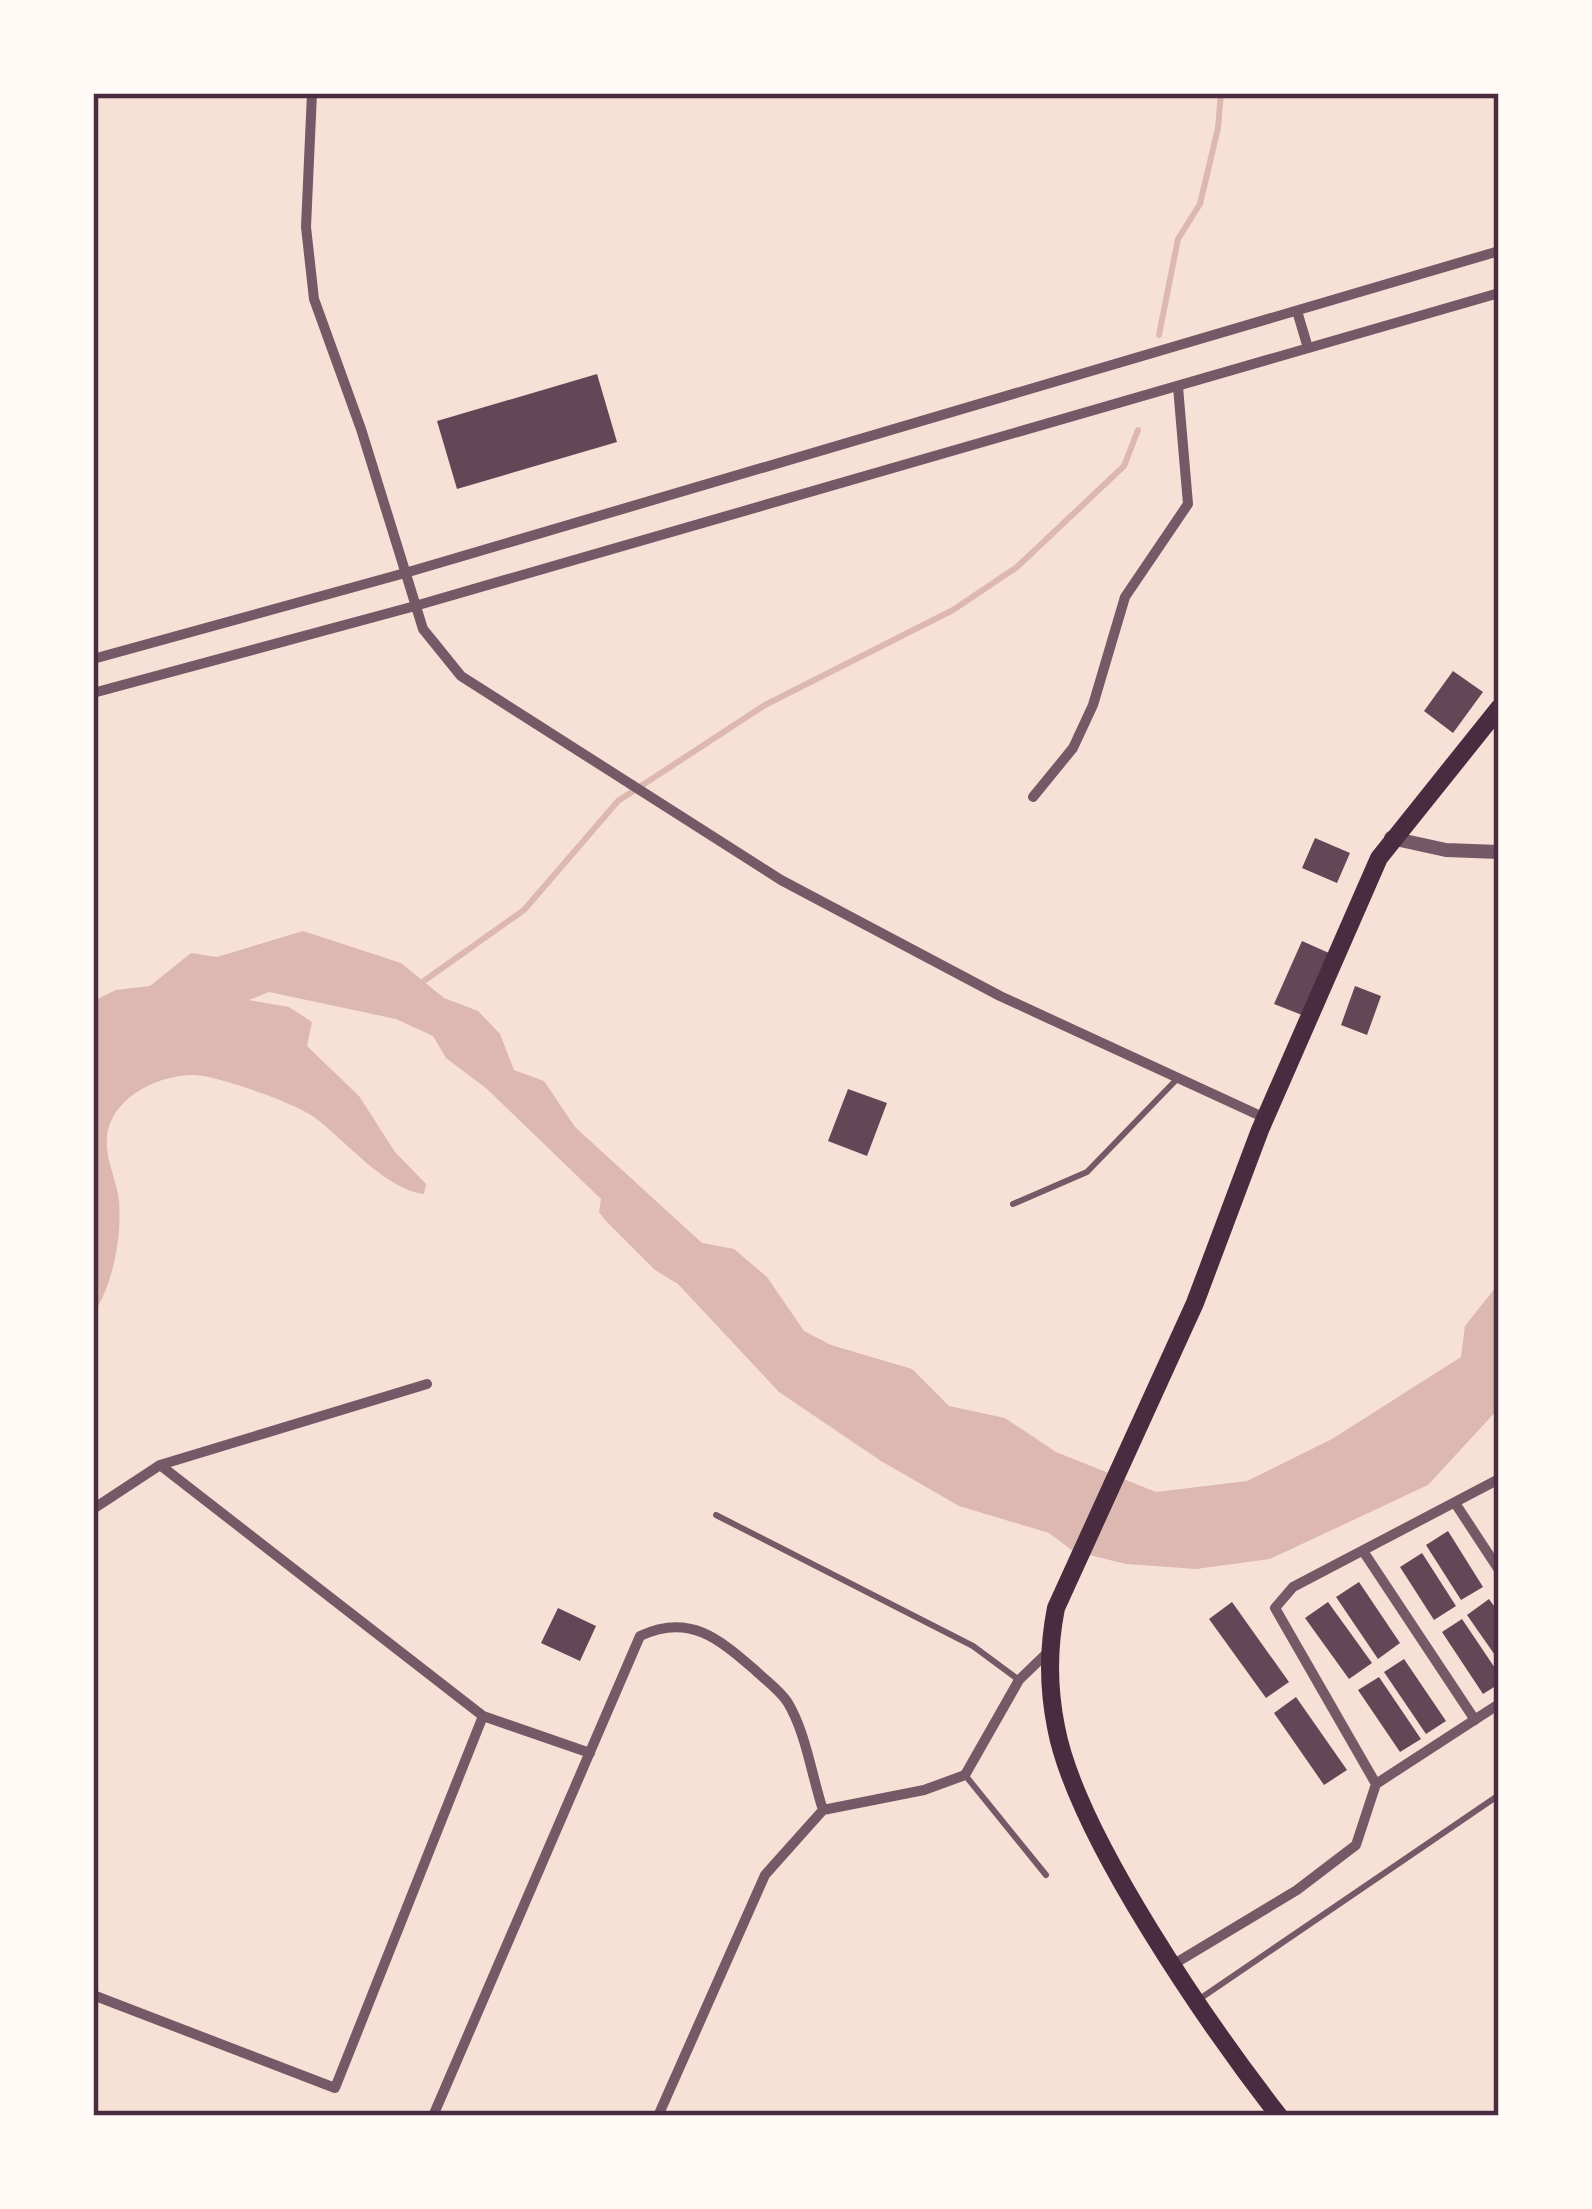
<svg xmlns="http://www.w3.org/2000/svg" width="1592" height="2209" font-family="Arial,sans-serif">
  <rect width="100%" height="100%" fill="#f7e1d7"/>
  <path fill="#dcb8b0" d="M 303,931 L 401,963 L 444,998 L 478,1011 L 500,1034 L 514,1070 L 544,1081 L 575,1127 L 702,1243 L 734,1249 L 767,1277 L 804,1331 L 831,1345 L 912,1369 L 949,1406 L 1005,1418 L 1056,1452 L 1156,1492 L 1247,1481 L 1332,1439 L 1461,1357 L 1465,1326 L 1499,1283 L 1499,1408 L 1428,1485 L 1270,1559 L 1196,1569 L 1126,1564 L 1073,1551 L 1049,1533 L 959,1506 L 881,1461 L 779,1392 L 678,1284 L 655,1270 L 605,1220 L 599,1212 L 601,1199 L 487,1089 L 446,1058 L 433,1036 L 396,1019 L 269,992 L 249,1000 L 289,1007 L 312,1022 L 307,1046 L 359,1096 L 395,1152 L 426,1184 L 424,1194 C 386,1190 345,1140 314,1117 C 295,1103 218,1076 195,1075 C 160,1074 110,1097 107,1138 C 105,1158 117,1181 119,1201 C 122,1238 113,1284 93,1315 L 93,1001 L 116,990 L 150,986 L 191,953 L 217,957 Z"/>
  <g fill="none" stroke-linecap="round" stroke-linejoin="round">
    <path stroke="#dcb8b0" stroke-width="6" d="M 1159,335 L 1178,239 L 1200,204 L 1218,128 L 1221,93
      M 421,983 L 524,910 L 618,801 L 765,705 L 953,610 L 1017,567 L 1124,466 L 1138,430"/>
  </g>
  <path fill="#644757" d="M 597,374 L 617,442 L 457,489 L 437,421 Z
    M 1453,671 L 1483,692 L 1453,733 L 1424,711 Z
    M 1315,838 L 1350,853 L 1337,883 L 1302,868 Z
    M 1302,941 L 1329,953 L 1302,1015 L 1274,1004 Z
    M 1355,986 L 1381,996 L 1367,1035 L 1341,1025 Z
    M 848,1089 L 887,1103 L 867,1156 L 828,1141 Z
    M 1448,1531 L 1483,1587 L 1461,1600 L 1426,1545 Z
    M 1422,1553 L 1456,1606 L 1434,1620 L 1400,1567 Z
    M 1359,1582 L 1400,1643 L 1378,1659 L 1336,1597 Z
    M 1489,1599 L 1499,1613 L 1499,1661 L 1467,1615 Z
    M 1232,1602 L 1289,1682 L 1266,1698 L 1209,1619 Z
    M 1328,1602 L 1372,1663 L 1349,1679 L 1305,1618 Z
    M 558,1608 L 596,1626 L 580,1661 L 541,1643 Z
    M 1462,1619 L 1499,1674 L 1499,1684 L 1483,1694 L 1442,1632 Z
    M 1404,1659 L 1446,1721 L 1426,1734 L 1384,1672 Z
    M 1379,1677 L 1421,1739 L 1400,1752 L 1358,1690 Z
    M 1296,1697 L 1347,1770 L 1324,1785 L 1274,1713 Z"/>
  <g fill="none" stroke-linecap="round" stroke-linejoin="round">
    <path stroke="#755966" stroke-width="6" d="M 1013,1204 L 1087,1172 L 1178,1078
      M 716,1515 L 973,1646 L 1019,1680
      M 965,1775 L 1046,1875
      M 1201,1998 L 1499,1795"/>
    <path stroke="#755966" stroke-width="10" d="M 312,93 L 306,227 L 314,299 L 361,429 L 423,629 L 461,676 L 781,880 L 1000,996 L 1265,1118
      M 1297,311 L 1308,348
      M 93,659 L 405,573 L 1499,251
      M 93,693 L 415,606 L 1499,293
      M 1033,797 L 1073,748 L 1093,705 L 1125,597 L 1188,504 L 1178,387
      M 160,1465 L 483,1716
      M 1457,1506 L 1499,1570
      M 93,1509 L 160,1465 L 427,1384
      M 1365,1554 L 1475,1720
      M 1376,1784 L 1275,1608 L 1293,1587 L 1499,1479
      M 1174,1964 L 1297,1890 L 1356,1845 L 1376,1784 L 1499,1704
      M 93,1995 L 335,2088 L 483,1716 L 590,1753
      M 433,2116 L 640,1636 C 689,1613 718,1638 755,1670 C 765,1680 781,1691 788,1703 C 806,1733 812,1777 823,1810
      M 658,2116 L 765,1875 L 823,1810 L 924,1790 L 965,1775 L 1019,1680 L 1048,1652"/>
    <path stroke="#755966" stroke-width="14" d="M 1391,838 L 1446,850 L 1499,852"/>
    <path stroke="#4a2c40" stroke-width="18" d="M 1279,2116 C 1210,2027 1076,1835 1056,1727 C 1048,1687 1048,1648 1056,1608 L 1195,1303 L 1260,1130 L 1379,858 L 1499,708"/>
  </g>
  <rect width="1592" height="2209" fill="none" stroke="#fffaf5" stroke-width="192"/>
  <rect x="96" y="96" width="1400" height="2017" fill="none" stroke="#4a2c40" stroke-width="4.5"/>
</svg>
